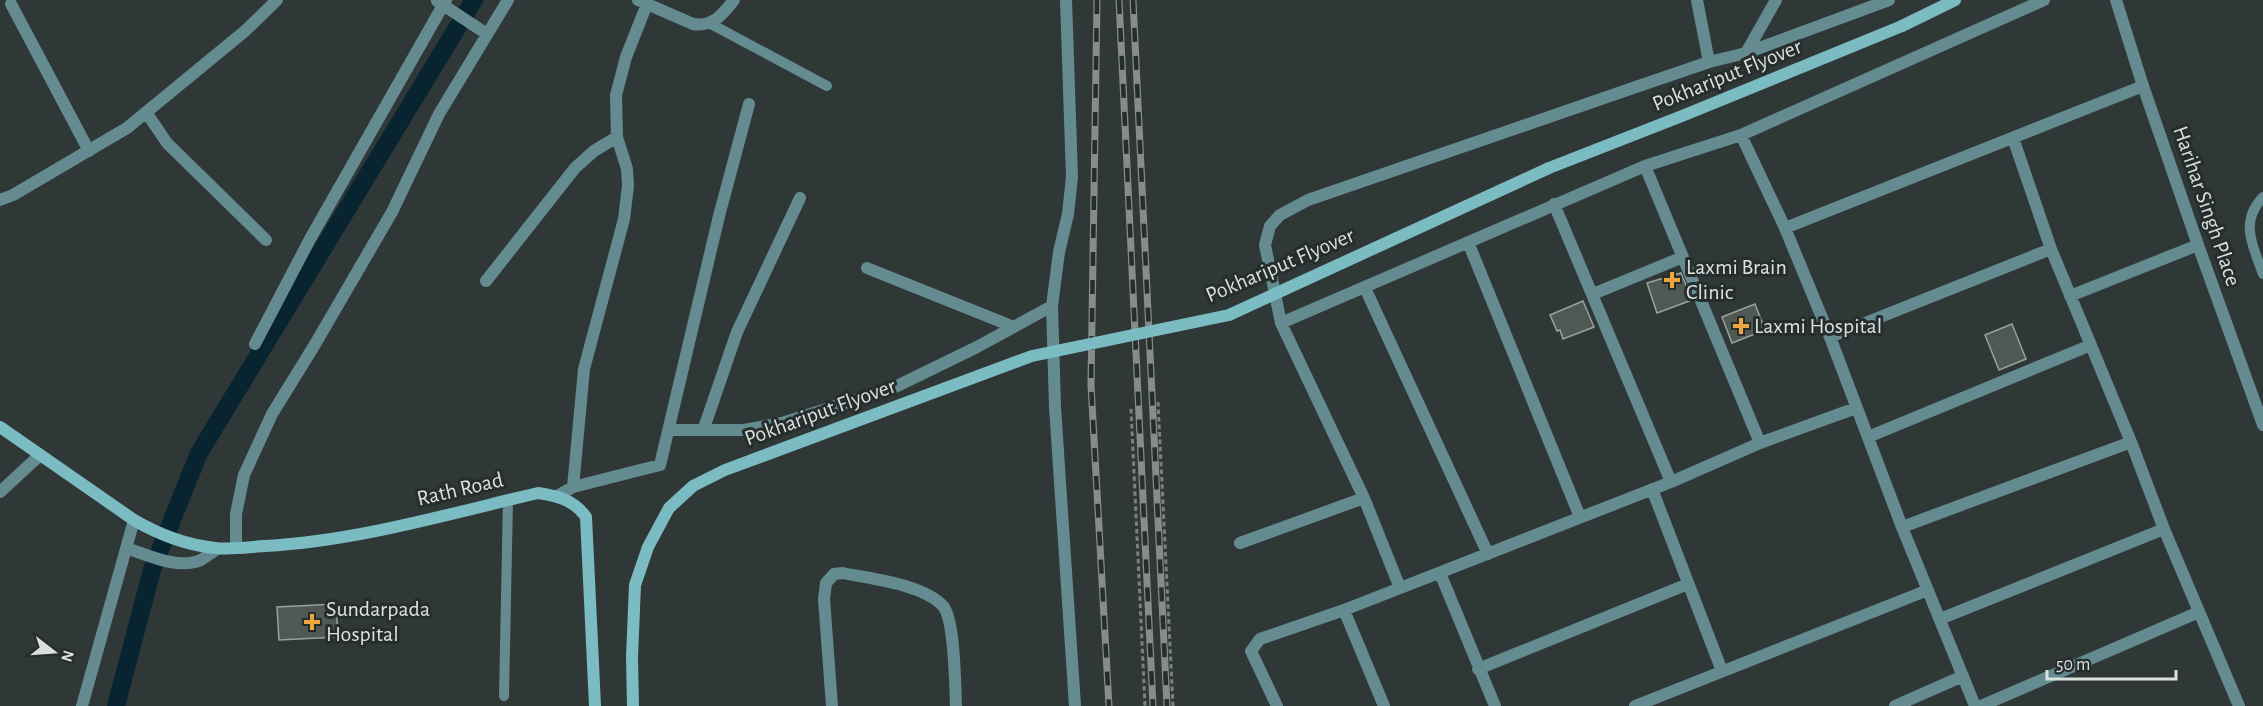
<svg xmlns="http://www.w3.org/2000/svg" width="2263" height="706" font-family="'Alegreya Sans',sans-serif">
  <rect width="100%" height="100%" fill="#303837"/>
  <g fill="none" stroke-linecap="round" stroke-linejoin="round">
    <path stroke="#082430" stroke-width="18" d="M 116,706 L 152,570 L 199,453 L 474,0"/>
  </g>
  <path fill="#505853" stroke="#98a19c" stroke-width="1.5" d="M 1681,273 L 1692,300 L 1657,313 L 1647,283 Z
    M 1583,301 L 1594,327 L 1563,339 L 1560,330 L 1557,331 L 1550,315 Z
    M 1755,304 L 1765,330 L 1732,343 L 1722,317 Z
    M 2012,324 L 2026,359 L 1999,370 L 1985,335 Z
    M 336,604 L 338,637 L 279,640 L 277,607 Z"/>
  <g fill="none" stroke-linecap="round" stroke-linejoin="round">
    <path stroke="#7a8180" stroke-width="3" stroke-dasharray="4.5 3" stroke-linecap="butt" d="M 1158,402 L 1173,706
      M 1131,409 L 1145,706"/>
    <path stroke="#648c90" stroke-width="10" d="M 711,24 L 827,86
      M 2263,197 C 2239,222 2253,246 2263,274
      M 504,696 L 508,500"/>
    <path stroke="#648c90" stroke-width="12" d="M 638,0 L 693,24 C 713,27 722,15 734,0
      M 1066,0 L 1072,177 L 1068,214 L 1059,252 L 1052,306 L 1055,407 L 1075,706
      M 1697,0 L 1709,62
      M 437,1 L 487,34
      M 11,4 L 89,151
      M 1746,53 L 1776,0
      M 146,112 L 167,143 L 266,240
      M 1741,135 L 1785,228 L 1830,337 L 1902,527 L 1975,706
      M 2013,138 L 2051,249 L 2131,442 L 2164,529 L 2239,706
      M 1645,166 L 1760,443
      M 0,200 L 13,195 L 127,128 L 245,31 L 277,0
      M 1554,204 L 1671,482
      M 1785,228 L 2143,86
      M 1468,242 L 1580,517
      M 867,268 L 1014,327
      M 486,281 L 575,168 L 594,151 L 617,137
      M 1365,288 L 1488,554
      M 1593,294 L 1683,257
      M 2070,296 L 2198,245
      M 1281,323 L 1645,166 L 1741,135 L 2044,0
      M 1830,337 L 2051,249
      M 255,344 L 310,239 L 446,0
      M 704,428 L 737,332 L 800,198
      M 669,430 L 744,430 L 782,423 L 893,388 L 977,347 L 1052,306
      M 1868,437 L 2091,345
      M 573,487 L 584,369 L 624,219 L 628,186 L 627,169 L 617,137 L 616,95 L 626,57 L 647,4
      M 1652,489 L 1722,671
      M 0,492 L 40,455
      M 557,496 L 573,487 L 660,465 L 719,216 L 749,104
      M 1902,527 L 2131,442
      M 1240,543 L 1364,498
      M 236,548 L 236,514 L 244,475 L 272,414 L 314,346 L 392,212 L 439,114 L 508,0
      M 1440,573 L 1495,706
      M 1400,588 L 1364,498 L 1281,323 L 1265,245 L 1270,226 L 1280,215 L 1308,200 L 1630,89 L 1709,62 L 1746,53 L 1889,0
      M 1344,610 L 1384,706
      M 1940,619 L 2164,529
      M 1478,669 L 1688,584
      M 832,706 L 824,599 L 826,583 L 834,574 L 843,573 C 871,579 923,584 943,606 C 955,620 955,685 956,706
      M 1277,706 L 1251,651 L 1260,639 L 1344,610 L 1671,482 L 1760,443 L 1856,408
      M 1635,706 L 1928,590
      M 1895,706 L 1963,676
      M 1981,706 L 2199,612"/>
    <path stroke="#648c90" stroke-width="12" d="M 2116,0 L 2143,86 L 2198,245 L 2263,425
      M 126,548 C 148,555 178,570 201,560 C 206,557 212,552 217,549
      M 82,706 L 134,520"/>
    <path stroke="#7bbcc3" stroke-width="12" d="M 1902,26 L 1955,0
      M 0,427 L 134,520 C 158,534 187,545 215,548 C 231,550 249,547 265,546 C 357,541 448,514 538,493 C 558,496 574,500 586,517 L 595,706"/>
    <g stroke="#858c8b" stroke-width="7">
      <path id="rail" d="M 1097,0 L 1091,385 L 1109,706
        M 1119,0 L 1153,706
        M 1133,0 L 1167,706"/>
    </g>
    <use href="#rail" stroke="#262e2d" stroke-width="4.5" stroke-dasharray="14" stroke-linecap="butt"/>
    <path stroke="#7bbcc3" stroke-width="12" d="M 633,706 L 632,657 L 635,585 L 648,547 L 669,508 L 693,486 L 725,470 L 1032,356 L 1229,315 L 1549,168 L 1682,116 L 1902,26"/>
  </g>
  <g fill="#f0a63e" stroke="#262e2d" stroke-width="2">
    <path d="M1669 271h6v6h6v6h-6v6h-6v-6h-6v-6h6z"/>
    <path d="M1738 317h6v6h6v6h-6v6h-6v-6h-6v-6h6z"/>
    <path d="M309 613h6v6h6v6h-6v6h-6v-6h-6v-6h6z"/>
  </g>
  <g text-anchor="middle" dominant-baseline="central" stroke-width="6" stroke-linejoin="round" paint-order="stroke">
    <g font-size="22" fill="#dbe1e0" stroke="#262e2d">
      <text transform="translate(1727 75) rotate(-22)">Pokhariput Flyover</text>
      <text transform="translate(2207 206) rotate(71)">Harihar Singh Place</text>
      <text transform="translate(1280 265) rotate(-23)">Pokhariput Flyover</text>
      <text transform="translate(820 412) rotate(-20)">Pokhariput Flyover</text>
      <text transform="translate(460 489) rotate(-13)">Rath Road</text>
    </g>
    <g font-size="22" fill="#dbe1e0" stroke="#262e2d" text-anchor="start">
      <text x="1686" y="267">Laxmi Brain<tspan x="1686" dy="25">Clinic</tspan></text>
      <text x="1754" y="326">Laxmi Hospital</text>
      <text x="326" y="609">Sundarpada<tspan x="326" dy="25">Hospital</tspan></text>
    </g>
  </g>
  <g transform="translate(54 652) rotate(107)" stroke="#262e2d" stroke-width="4.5" paint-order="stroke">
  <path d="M0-4.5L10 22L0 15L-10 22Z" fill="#dbe1e0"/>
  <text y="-9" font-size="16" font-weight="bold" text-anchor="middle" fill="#dbe1e0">N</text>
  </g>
  <path d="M2047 670v9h129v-9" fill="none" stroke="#dbe1e0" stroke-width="3"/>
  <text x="2056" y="670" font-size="18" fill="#dbe1e0" stroke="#262e2d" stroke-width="4.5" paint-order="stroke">50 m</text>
</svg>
